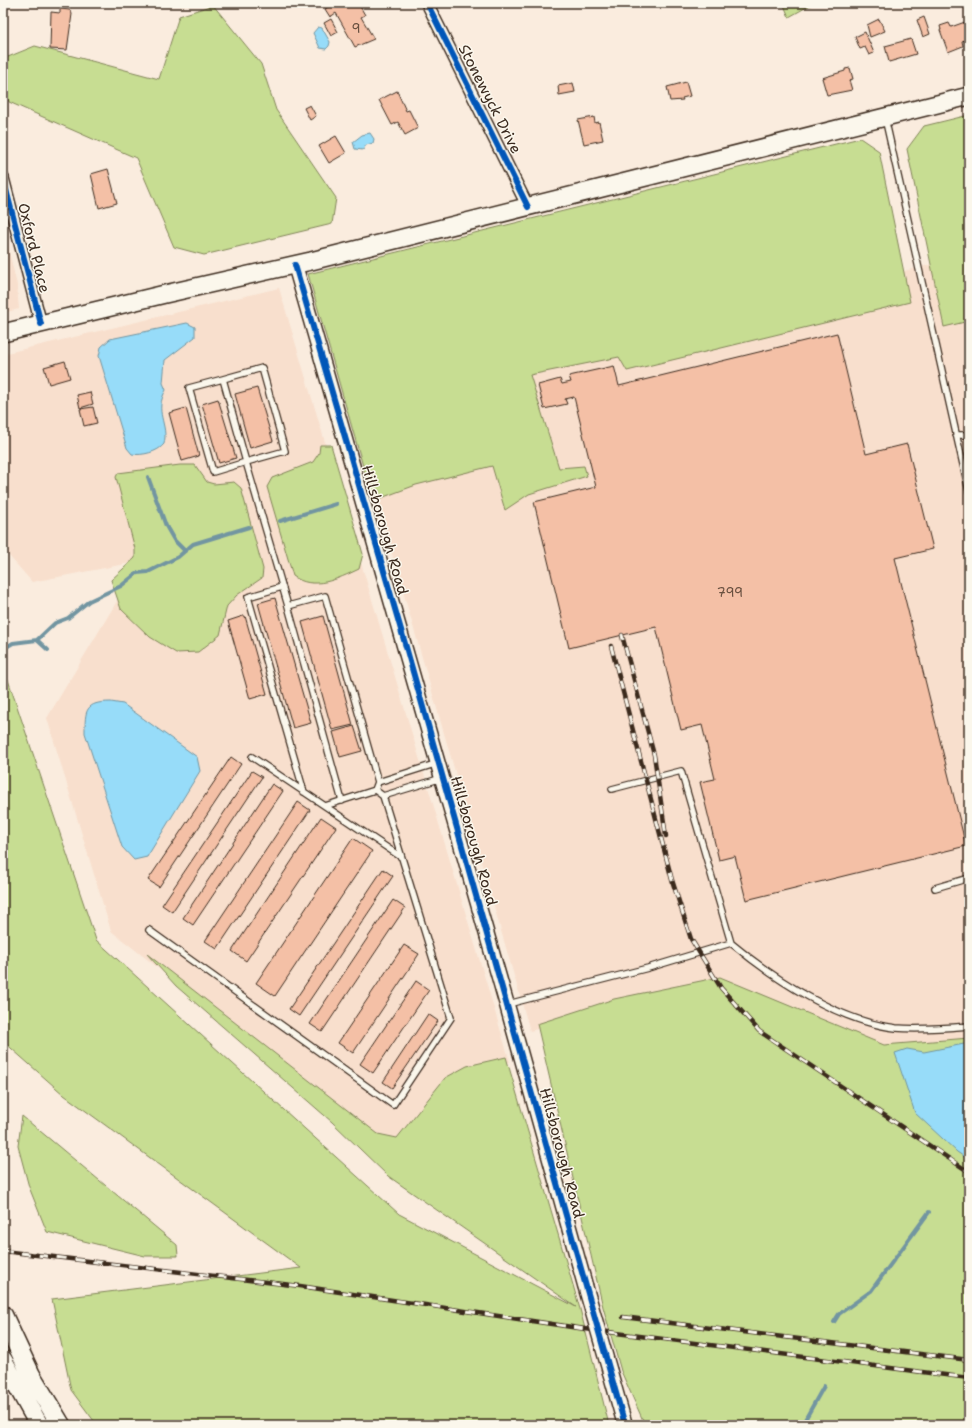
<svg xmlns="http://www.w3.org/2000/svg" width="972" height="1428" font-family="'Shantell Sans',sans-serif">
  <rect width="100%" height="100%" fill="#faecde"/>
  <filter id="ink" filterUnits="userSpaceOnUse"><feTurbulence type="fractalNoise" baseFrequency=".025" numOctaves="2"/><feDisplacementMap in="SourceGraphic" scale="8" xChannelSelector="R" yChannelSelector="G"/><feConvolveMatrix kernelMatrix="1 2 1 2 8 2 1 2 1" color-interpolation-filters="sRGB"/></filter>
  <g filter="url(#ink)">
    <path fill="#f8dfcd" d="M 3,226 L 17,285 L 19,309 L 3,313 Z
      M 969,255 L 969,1052 L 888,1075 L 696,985 L 530,1031 L 350,408 Z
      M 279,288 L 510,1062 L 452,1075 L 395,1153 L 111,931 L 47,718 L 141,561 L 32,582 L 3,549 L 3,354 Z"/>
    <path fill="#c7dd92" stroke="#818458" d="M 783,3 L 814,3 L 789,17 Z
      M 213,5 L 261,64 L 276,110 L 336,198 L 332,224 L 204,255 L 174,247 L 136,158 L 9,102 L 3,84 L 3,59 L 35,46 L 159,79 L 179,16 Z
      M 969,115 L 969,321 L 944,327 L 907,149 L 924,126 Z
      M 860,138 L 879,151 L 910,302 L 627,371 L 619,357 L 530,375 L 559,468 L 584,466 L 587,476 L 529,494 L 505,510 L 492,466 L 416,485 L 373,501 L 308,274 Z
      M 320,445 L 331,445 L 363,554 L 359,569 C 338,579 313,591 293,576 L 267,487 L 272,478 L 313,462 L 319,453 Z
      M 180,465 L 195,465 L 207,482 L 214,484 L 234,482 L 241,488 L 263,569 L 262,578 L 237,595 L 227,606 L 220,635 L 198,652 L 176,653 L 150,637 L 121,609 L 111,580 L 135,558 L 135,549 L 116,477 L 118,473 Z
      M 3,665 L 96,940 L 399,1214 L 576,1307 L 388,1176 L 332,1122 L 176,986 L 147,954 L 378,1134 L 397,1138 L 445,1078 L 467,1066 L 506,1057 L 580,1309 L 609,1425 L 97,1425 L 71,1390 L 52,1299 L 301,1268 L 64,1095 L 3,1041 Z
      M 720,977 L 884,1045 L 969,1038 L 969,1425 L 645,1425 L 621,1371 L 603,1307 L 537,1024 L 614,999 Z
      M 22,1116 L 177,1245 L 178,1256 L 145,1256 L 47,1232 L 29,1187 L 18,1146 Z"/>
    <path fill="#97dcf9" stroke="#7295a1" d="M 318,27 L 322,28 L 330,42 L 329,46 L 326,49 L 320,48 L 313,33 Z
      M 370,133 L 374,139 L 373,143 L 366,145 L 363,150 L 355,149 L 353,142 L 362,135 Z
      M 187,323 L 195,327 L 195,337 L 165,360 L 163,383 L 166,390 C 153,412 169,424 164,444 C 158,452 142,456 132,454 L 127,448 L 99,356 L 101,347 L 110,339 Z
      M 111,702 L 123,704 L 197,757 L 200,771 L 147,857 L 134,860 L 122,847 L 85,733 C 85,710 85,702 111,702 Z
      M 969,1043 L 969,1160 L 957,1152 L 915,1113 L 895,1053 L 907,1049 L 924,1052 Z"/>
    <g fill="none" stroke-linecap="round" stroke-linejoin="round">
      <path stroke="#7295a1" stroke-width="4" d="M 148,477 L 166,526 L 174,540 L 185,551
        M 280,521 L 336,504
        M 37,640 L 48,650
        M 3,649 L 13,643 L 37,640 L 55,623 L 68,618 L 89,601 L 121,586 L 137,573 L 148,572 L 178,557 L 193,544 L 249,527
        M 834,1322 L 839,1314 L 871,1291 L 929,1212
        M 802,1425 L 824,1386"/>
    </g>
    <path fill="#f4c0a6" stroke="#3b2a1e" d="M 334,3 L 358,3 L 365,15 L 361,17 L 374,39 L 355,47 L 336,13 L 330,17 L 325,9 Z
      M 60,9 L 70,10 L 72,14 L 67,50 L 50,49 L 51,12 L 60,13 Z
      M 924,17 L 930,34 L 923,37 L 917,20 Z
      M 331,19 L 338,32 L 331,36 L 324,23 Z
      M 879,19 L 885,31 L 870,37 L 867,25 Z
      M 965,22 L 969,39 L 962,41 L 963,46 L 948,52 L 940,30 L 941,30 L 940,26 L 949,23 L 951,27 Z
      M 865,32 L 874,53 L 869,55 L 865,47 L 860,49 L 855,37 Z
      M 911,39 L 916,54 L 889,62 L 885,46 Z
      M 850,68 L 853,79 L 849,80 L 852,90 L 827,95 L 822,78 L 845,71 L 845,69 Z
      M 686,82 L 690,96 L 682,98 L 683,100 L 670,101 L 667,87 Z
      M 573,83 L 575,92 L 559,95 L 558,86 Z
      M 397,91 L 406,111 L 409,110 L 418,128 L 405,135 L 398,122 L 392,125 L 379,100 Z
      M 310,105 L 316,116 L 310,120 L 304,108 Z
      M 594,117 L 595,123 L 599,122 L 603,140 L 584,144 L 578,120 Z
      M 336,136 L 346,153 L 329,163 L 319,146 Z
      M 108,169 L 117,203 L 99,208 L 91,174 Z
      M 837,333 L 866,454 L 907,444 L 933,549 L 895,558 L 966,846 L 746,900 L 735,856 L 719,860 L 700,782 L 715,779 L 702,725 L 681,730 L 656,627 L 569,648 L 534,502 L 596,487 L 574,397 L 565,399 L 567,404 L 544,409 L 538,385 L 560,379 L 562,384 L 571,382 L 569,376 L 614,366 L 619,386 Z
      M 65,361 L 70,378 L 49,384 L 44,367 Z
      M 257,388 L 273,441 L 250,448 L 235,394 Z
      M 90,392 L 93,404 L 80,408 L 77,395 Z
      M 218,399 L 236,458 L 219,463 L 202,404 Z
      M 93,407 L 97,423 L 84,426 L 80,409 Z
      M 186,408 L 199,456 L 182,461 L 169,413 Z
      M 275,598 L 311,723 L 293,728 L 258,603 Z
      M 243,616 L 245,616 L 267,694 L 250,699 L 228,621 Z
      M 323,616 L 353,725 L 332,730 L 302,622 Z
      M 354,726 L 362,751 L 340,757 L 333,732 Z
      M 231,757 L 241,764 L 159,887 L 148,880 Z
      M 252,771 L 262,777 L 172,912 L 162,905 Z
      M 272,784 L 283,791 L 193,925 L 183,918 Z
      M 298,802 L 310,810 L 217,949 L 205,941 Z
      M 321,817 L 336,827 L 246,961 L 232,951 Z
      M 353,838 L 372,851 L 275,996 L 256,983 Z
      M 383,869 L 393,876 L 299,1016 L 289,1009 Z
      M 393,900 L 405,908 L 322,1032 L 310,1024 Z
      M 404,945 L 419,954 L 353,1053 L 338,1043 Z
      M 416,981 L 429,990 L 373,1073 L 360,1064 Z
      M 428,1014 L 438,1021 L 392,1088 L 383,1082 Z"/>
    <g fill="none" stroke-linecap="round" stroke-linejoin="round">
      <g stroke="#3b2a1e" stroke-width="8">
        <path id="service" d="M 885,118 L 969,491
          M 262,368 L 285,451 L 246,462 L 223,379 Z
          M 223,379 L 189,388 L 213,472 L 246,462 L 288,606
          M 956,435 L 969,435
          M 282,587 L 248,597 L 304,792
          M 252,757 L 401,857
          M 378,782 L 438,763
          M 383,796 L 442,778
          M 325,806 L 375,790
          M 935,888 L 969,878
          M 149,930 L 393,1105 L 451,1018 L 383,796 L 375,790 L 378,782 L 325,596 L 288,606 L 342,801
          M 731,943 C 774,979 840,1022 896,1028 C 920,1030 945,1028 969,1026
          M 508,1004 L 648,968 L 731,943 L 681,771 L 612,789"/>
      </g>
      <g stroke="#3b2a1e" stroke-width="14">
        <path id="minor" d="M 427,3 L 528,207
          M 3,178 L 41,324"/>
      </g>
      <g stroke="#3b2a1e" stroke-width="17">
        <path id="tertiary" d="M 295,265 L 507,1005 L 585,1285
          M 610,1372 L 625,1425"/>
      </g>
      <g stroke="#3b2a1e" stroke-width="20">
        <path id="primary" d="M 3,333 L 165,294 L 311,261 L 969,96"/>
      </g>
      <g stroke="#3b2a1e" stroke-width="21">
        <path id="trunk" d="M 3,1315 L 31,1375 L 61,1425
          M 3,1360 L 39,1425"/>
      </g>
      <use href="#service" stroke="#fbf7ec" stroke-width="5.5"/>
      <use href="#minor" stroke="#fbf7ec" stroke-width="11"/>
      <use href="#tertiary" stroke="#fbf7ec" stroke-width="14"/>
      <use href="#primary" stroke="#fbf7ec" stroke-width="17"/>
      <use href="#trunk" stroke="#fbf7ec" stroke-width="18"/>
      <g stroke="#3b2a1e" stroke-width="4.5">
        <path id="rail" d="M 623,640 L 622,635 L 654,755 L 666,836
          M 611,646 L 672,880 L 691,939 L 721,988 L 759,1031 L 969,1172
          M 3,1251 L 300,1286 L 585,1329 L 969,1378
          M 623,1317 L 969,1360"/>
      </g>
      <use href="#rail" stroke="#fbf7ec" stroke-width="3" stroke-dasharray="9" stroke-linecap="butt"/>
      <g stroke="#3b2a1e" stroke-width="17" stroke-linecap="butt">
        <path id="tertiary-bridge" d="M 585,1285 L 610,1372"/>
      </g>
      <use href="#tertiary-bridge" stroke="#fbf7ec" stroke-width="14"/>
      <g stroke="#fbf7ec" stroke-width="8">
        <path id="cycleway" d="M 427,3 L 528,207
          M 3,178 L 41,324
          M 295,265 L 406,647 L 625,1425"/>
      </g>
      <use href="#cycleway" stroke="#0057b8" stroke-width="6"/>
    </g>
  </g>
  <g text-anchor="middle" dominant-baseline="central" stroke-width="3" stroke-linejoin="round" paint-order="stroke">
    <g font-size="13" fill="#695040">
      <text x="356" y="28">9</text>
      <text x="730" y="592">799</text>
    </g>
    <g font-size="15" fill="#3b2a1e" stroke="#fbf7ec">
      <text transform="translate(490 99) rotate(63)">Stonewyck Drive</text>
      <text transform="translate(34 248) rotate(76)">Oxford Place</text>
      <text transform="translate(385 530) rotate(74)">Hillsborough Road</text>
      <text transform="translate(474 841) rotate(74)">Hillsborough Road</text>
      <text transform="translate(562 1153) rotate(75)">Hillsborough Road</text>
    </g>
  </g>
  <rect width="972" height="1428" fill="none" stroke="#fbf7ec" stroke-width="16"/>
  <rect x="8" y="8" width="956" height="1412" fill="none" stroke="#3b2a1e" stroke-width="1.5" filter="url(#ink)"/>
</svg>
